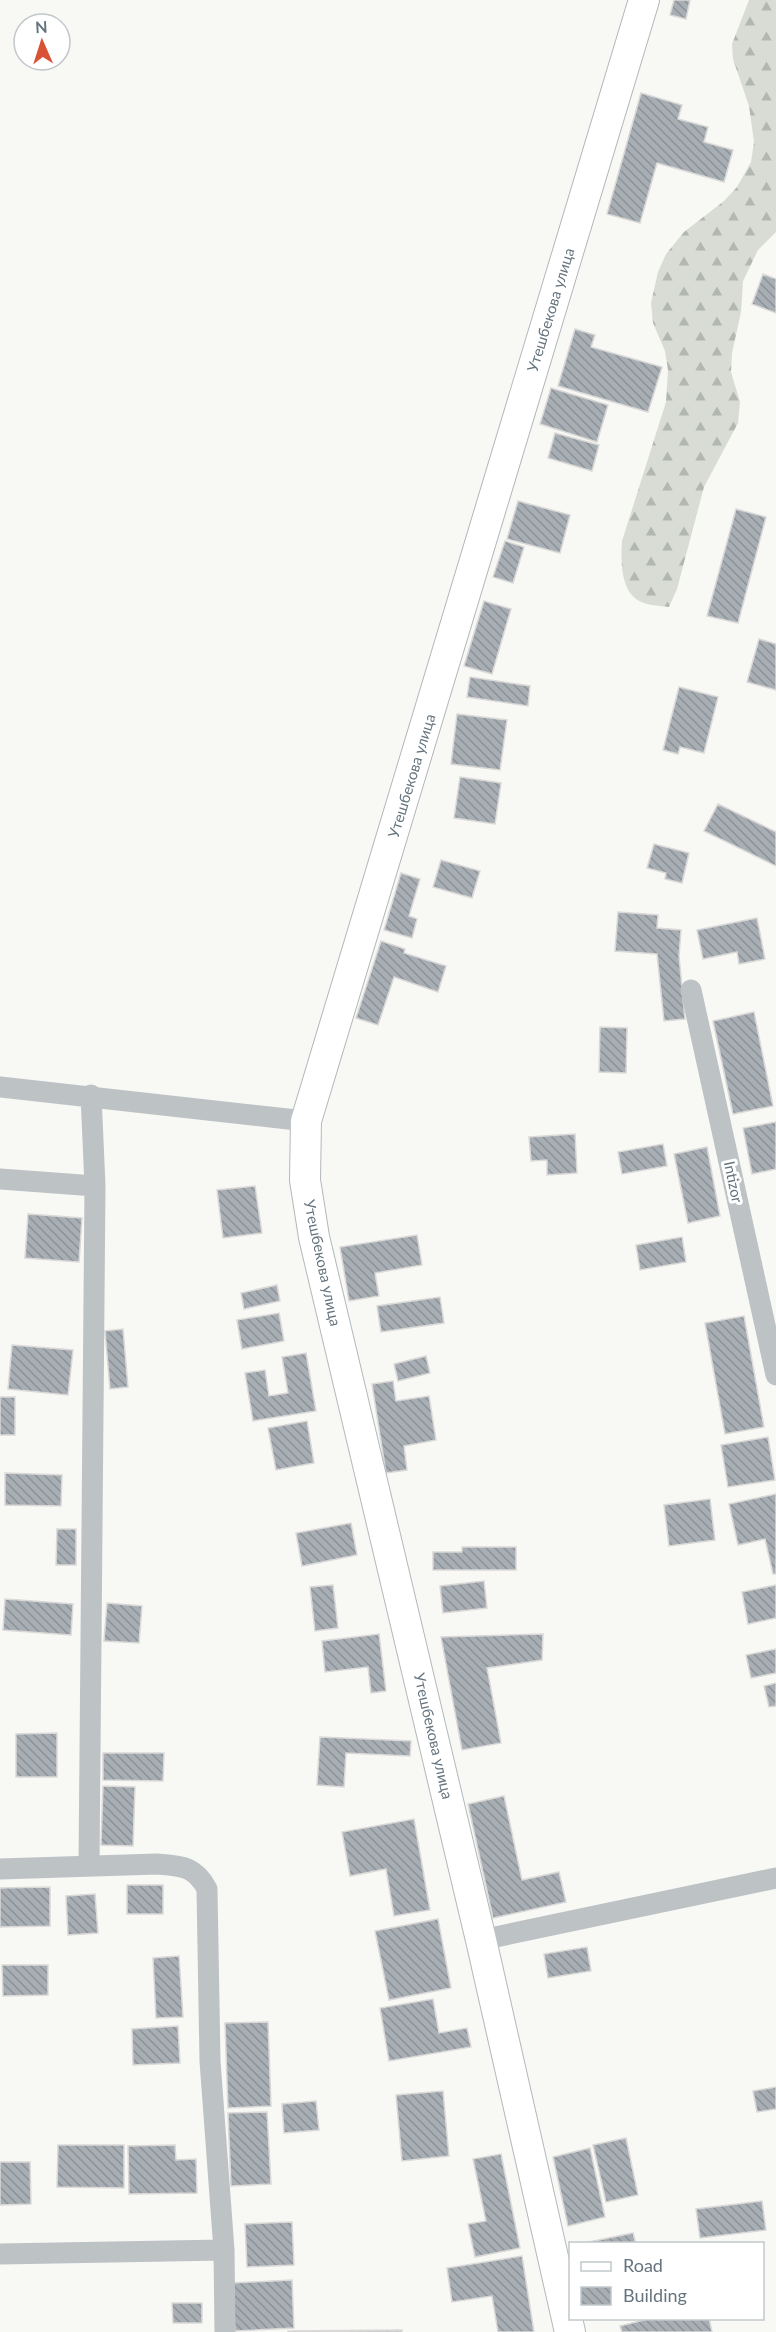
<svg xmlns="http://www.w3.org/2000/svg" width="776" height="2332" font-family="Lato,sans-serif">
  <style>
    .forest { fill: url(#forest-firs) }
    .building { fill: url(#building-back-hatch); stroke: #dad9d8; stroke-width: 1.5 }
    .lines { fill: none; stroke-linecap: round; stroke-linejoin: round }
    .secondary-casing { stroke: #b2b8bc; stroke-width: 32 }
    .street { stroke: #bdc2c5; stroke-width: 21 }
    .secondary { stroke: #fff; stroke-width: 30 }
    .labels { text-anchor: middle; stroke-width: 6; stroke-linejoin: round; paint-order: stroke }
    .street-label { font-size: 15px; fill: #65747e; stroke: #fff }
  </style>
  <defs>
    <pattern id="forest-firs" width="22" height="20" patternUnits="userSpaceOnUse" patternTransform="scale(1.5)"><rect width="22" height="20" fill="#d8dcd5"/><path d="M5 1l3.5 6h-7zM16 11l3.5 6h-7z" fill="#b3b7b2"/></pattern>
    <pattern id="building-back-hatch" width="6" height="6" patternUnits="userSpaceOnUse" patternTransform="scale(1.5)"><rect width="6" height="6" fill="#a7aeb4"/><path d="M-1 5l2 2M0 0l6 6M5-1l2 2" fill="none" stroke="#8c9298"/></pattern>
  </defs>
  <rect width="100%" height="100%" fill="#f8f8f5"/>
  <!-- forest -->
  <path class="forest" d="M749 0H776V232L758 250 743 281 741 312 732 353 731 372 740 402 738 423 704 487 677 589 669 607C659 606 644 605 636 599 620 587 621 558 622 541L666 402 668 370 665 351 653 323 651 303 658 272 666 254 684 232 724 201 737 187 751 162 754 142 749 106 733 59 732 44Z"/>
  <!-- building -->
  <path class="building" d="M674 0H690L686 19 670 15Z
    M641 93 682 105 678 119 708 127 704 142 733 150 724 182 657 163 640 223 607 214Z
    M763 274 776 279V313L752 304Z
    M575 329 595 335 591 347 662 367 648 412 558 386Z
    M551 388 608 405 597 442 540 424Z
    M555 433 599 445 592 471 548 458Z
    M518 501 570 515 560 553 507 539Z
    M736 509 766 517 738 623 707 616Z
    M505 541 524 547 513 583 493 577Z
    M484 601 511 609 492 674 464 666Z
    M759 639 776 644V690L747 682Z
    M470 677 530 686 528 706 467 697Z
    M679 687 718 697 704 753 680 747 678 754 663 750Z
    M457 714 507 720 500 770 451 764Z
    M460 777 501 783 495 824 454 818Z
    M718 804 776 832V866L704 831Z
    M654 844 689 853 682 883 665 879 666 873 647 868Z
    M441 860 480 871 472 898 433 887Z
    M401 873 420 879 409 916 417 919 412 938 384 930Z
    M618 912 658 915 657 928 681 930 679 956 685 1019 664 1021 657 954 615 951Z
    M757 918 765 959 739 964 737 952 703 959 697 930Z
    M381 941 405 949 404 953 446 966 438 992 394 977 378 1025 356 1018Z
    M754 1012 773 1106 733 1114 713 1021Z
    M600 1027 627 1028 626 1073 599 1072Z
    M776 1122V1169L752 1174 743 1128Z
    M575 1134 577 1173 547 1175V1160L531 1161 529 1137Z
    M663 1144 667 1166 622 1174 618 1152Z
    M707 1147 720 1216 688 1223 674 1154Z
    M255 1186 262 1233 223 1238 217 1190Z
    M28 1214 82 1218 79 1262 25 1258Z
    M417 1235 422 1265 375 1273 379 1296 349 1301 340 1247Z
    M682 1237 686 1262 640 1270 636 1245Z
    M277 1285 280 1301 244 1309 241 1293Z
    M440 1297 444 1323 381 1332 377 1306Z
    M279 1313 284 1341 242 1349 237 1320Z
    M744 1316 764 1427 725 1434 705 1323Z
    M123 1329 128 1387 110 1389 105 1331Z
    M12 1345 73 1350 68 1395 8 1389Z
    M306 1353 316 1411 253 1421 245 1373 265 1370 269 1396 288 1393 282 1357Z
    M426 1356 430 1373 398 1381 394 1364Z
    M393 1381 396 1401 429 1396 436 1440 404 1446 407 1470 386 1473 372 1384Z
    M0 1397H15V1435H0Z
    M307 1421 314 1463 276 1470 268 1428Z
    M768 1437 775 1480 728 1487 721 1445Z
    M5 1473 62 1475 61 1506 5 1505Z
    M776 1494V1574H773L765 1539 738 1545 729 1504Z
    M710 1499 715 1540 669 1546 664 1505Z
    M351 1523 357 1555 302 1566 296 1533Z
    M57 1529H76V1565H56Z
    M462 1547H516V1570H433V1552H462Z
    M484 1581 487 1608 443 1613 440 1586Z
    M333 1585 338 1628 315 1631 310 1587Z
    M776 1585V1618L748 1624 742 1592Z
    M5 1599 73 1604 71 1635 3 1630Z
    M107 1603 142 1606 139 1643 104 1641Z
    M379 1634 386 1691 371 1693 368 1667 325 1672 322 1641Z
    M543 1634 542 1660 487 1668 501 1743 462 1750 441 1637Z
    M776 1649V1673L751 1678 746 1655Z
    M776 1683V1706L769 1707 764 1686Z
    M57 1733V1777H16V1734Z
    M320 1737 411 1741 410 1756 346 1753 344 1787 317 1785Z
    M103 1753H164L163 1781 103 1780Z
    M103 1786 135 1787 133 1846 101 1845Z
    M504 1796 522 1880 559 1872 566 1902 493 1918 468 1804Z
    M414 1819 430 1910 394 1916 386 1869 350 1876 342 1832Z
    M127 1885H163V1914H127Z
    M50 1887V1926L0 1927V1888Z
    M95 1894 98 1933 68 1935 66 1896Z
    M438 1919 451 1988 389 2000 375 1931Z
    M587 1947 591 1971 548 1978 544 1954Z
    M179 1956 183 2017 156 2018 153 1958Z
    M2 1965H48V1995L3 1996Z
    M433 1999 439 2033 467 2028 471 2047 389 2061 380 2008Z
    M268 2022 271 2106 228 2108 225 2023Z
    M178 2026 180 2063 133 2065 132 2029Z
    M776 2087V2109L757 2112 753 2091Z
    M443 2091 449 2156 402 2161 396 2095Z
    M316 2101 319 2130 284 2133 282 2104Z
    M267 2112 271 2184 231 2186 228 2113Z
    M626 2138 638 2195 606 2202 593 2145Z
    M58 2145H124V2188L57 2187Z
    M175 2145 176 2160 196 2159 197 2193 129 2194 128 2146Z
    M590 2148 605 2217 568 2226 553 2157Z
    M501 2154 520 2248 475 2257 468 2224 486 2221 473 2159Z
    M0 2162H30L31 2204 0 2205Z
    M762 2201 766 2230 700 2238 696 2209Z
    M292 2222 294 2265 247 2267 245 2224Z
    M633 2233 636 2244H579Z
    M522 2256 534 2332H498L492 2296 452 2302 447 2268Z
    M292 2280 294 2328 235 2331 232 2283Z
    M172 2303H202V2323H173Z
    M652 2318H709L712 2332H622L620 2326Z
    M402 2330V2332H288V2331Z"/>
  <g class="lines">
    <!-- secondary casing -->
    <g class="secondary-casing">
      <path id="secondary" d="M570 2332 481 1940 314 1237 305 1180 306 1121 644 0"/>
    </g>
    <!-- street -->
    <path class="street" d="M691 990 776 1375
      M0 1087 306 1121
      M0 1179 95 1186
      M89 1866 95 1186 91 1095
      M0 1869 157 1864C182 1866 195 1866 207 1889L210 2061 224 2250 225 2332
      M481 1940 776 1878
      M0 2254 224 2250"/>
    <!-- secondary -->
    <use href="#secondary" class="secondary"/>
  </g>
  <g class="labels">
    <!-- street labels -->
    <g class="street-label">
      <text transform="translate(551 310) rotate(-73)" y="5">Утешбекова улица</text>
      <text transform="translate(412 776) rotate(-73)" y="5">Утешбекова улица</text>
      <text transform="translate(733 1182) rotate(78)" y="5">Intizor</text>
      <text transform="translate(322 1263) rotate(78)" y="5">Утешбекова улица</text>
      <text transform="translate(433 1736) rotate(77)" y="5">Утешбекова улица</text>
    </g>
  </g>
  <!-- legend -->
  <rect x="569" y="2242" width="195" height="78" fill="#ffffff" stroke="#c1c7cb" stroke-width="1.5"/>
  <rect x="581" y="2262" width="30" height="9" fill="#ffffff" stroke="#c1c7cb" stroke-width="1.5"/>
  <text x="623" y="2272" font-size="18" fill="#65747e">Road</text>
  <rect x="581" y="2287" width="30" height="18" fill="url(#building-back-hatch)" stroke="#c1c7cb" stroke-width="1.5"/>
  <text x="623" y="2302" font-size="18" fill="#65747e">Building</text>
  <!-- north arrow -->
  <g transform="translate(42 42) rotate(357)"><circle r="28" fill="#ffffff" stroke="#c1c7cb" stroke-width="1.5"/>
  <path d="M0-4.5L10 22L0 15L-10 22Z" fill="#d85335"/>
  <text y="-9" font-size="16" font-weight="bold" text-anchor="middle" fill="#65747e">N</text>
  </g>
</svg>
